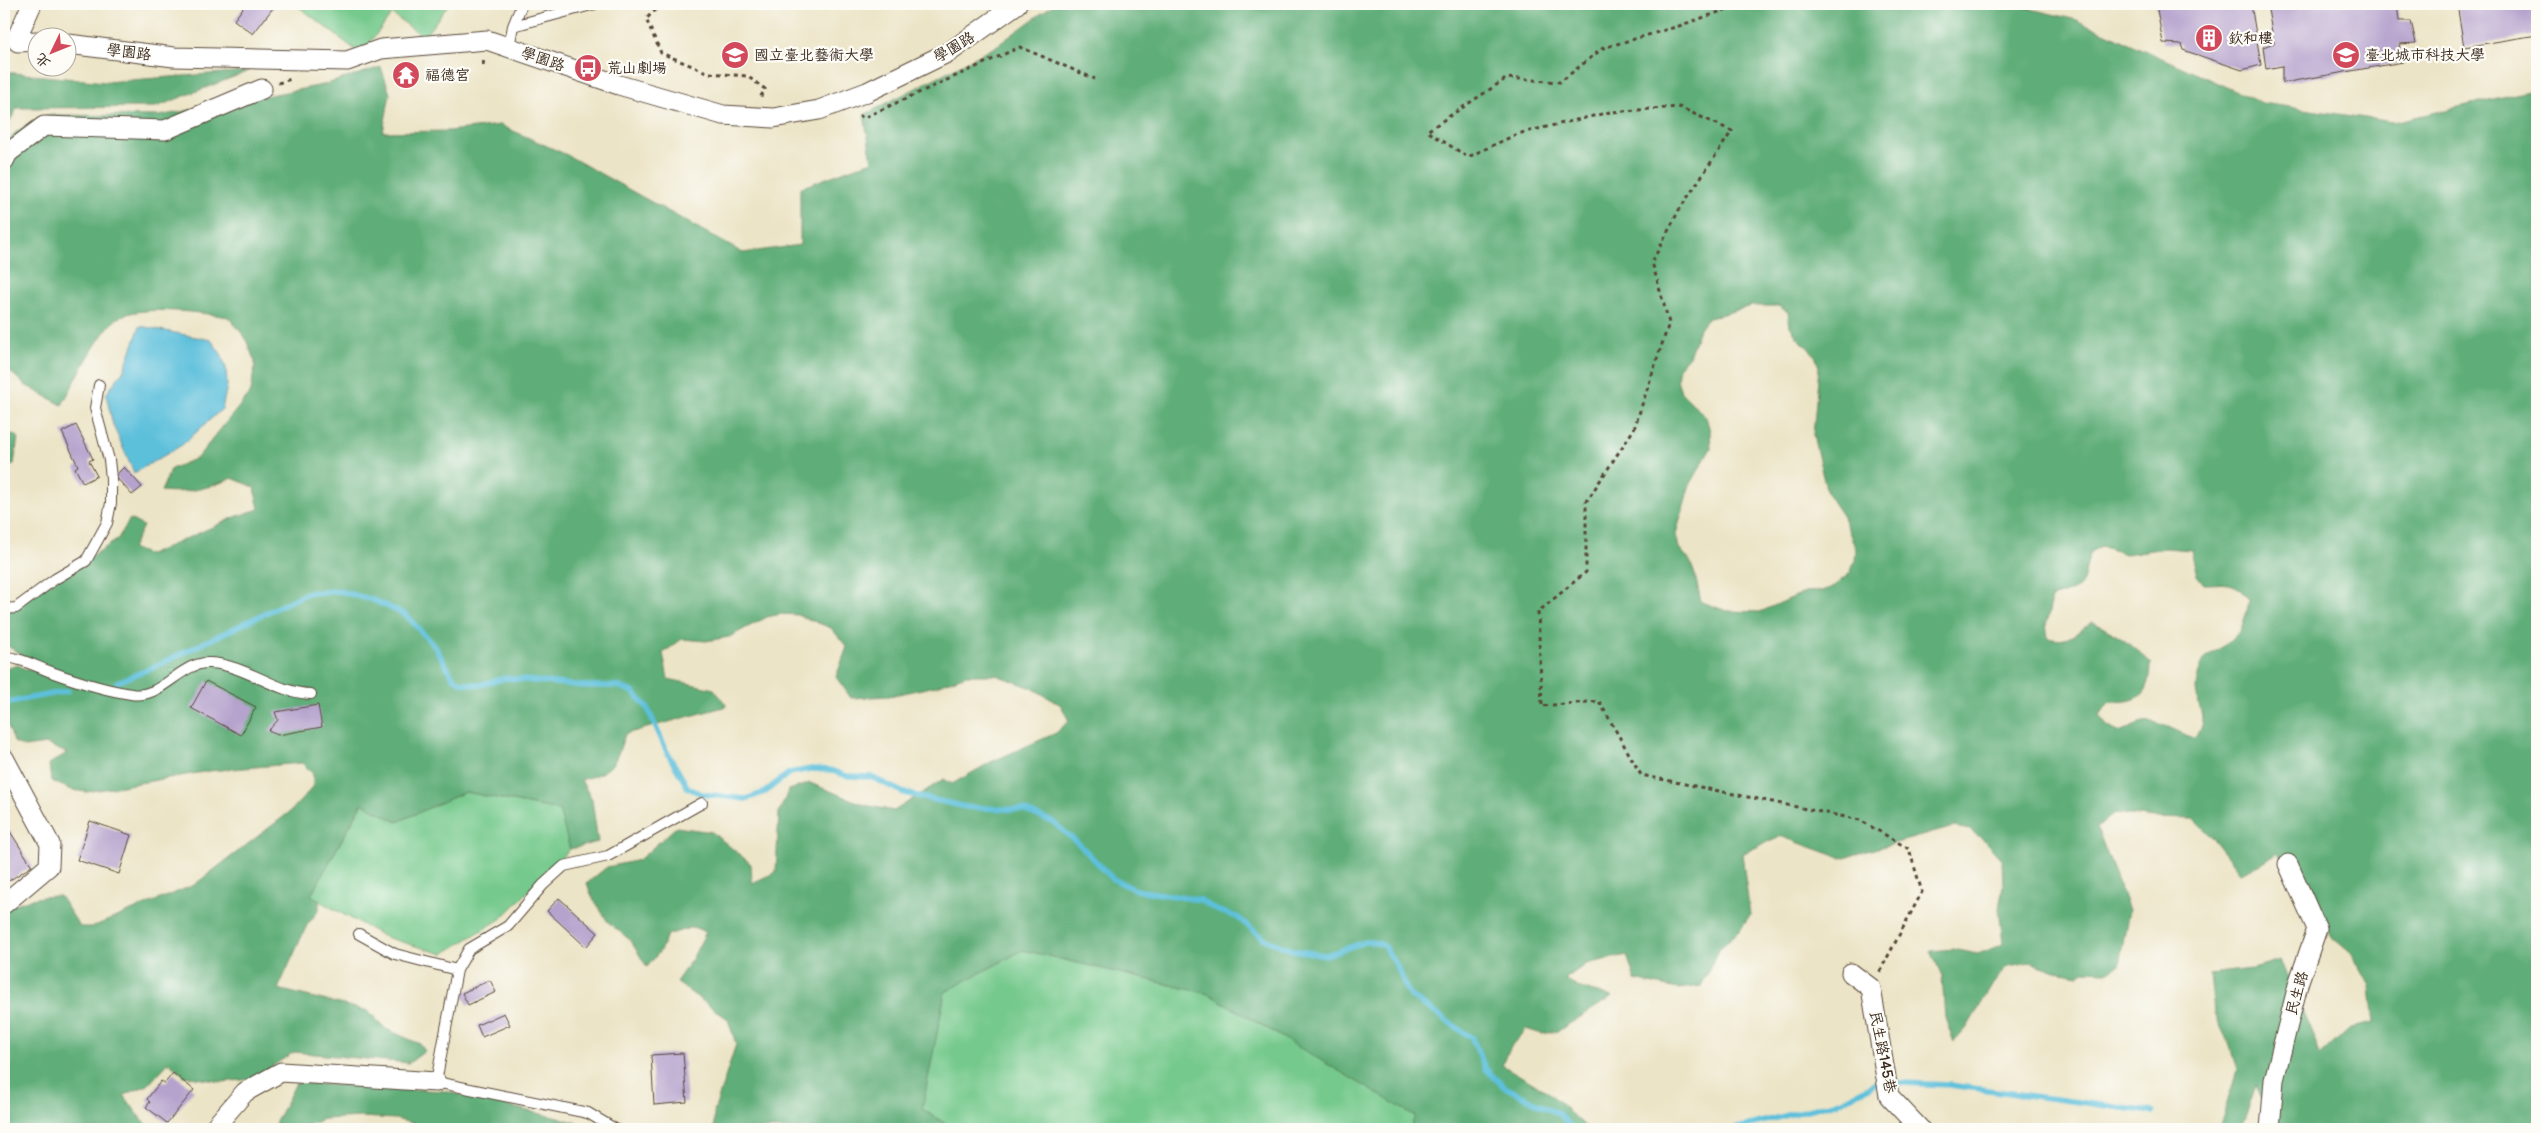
<svg xmlns="http://www.w3.org/2000/svg" width="2541" height="1133" font-family="'Balsamiq Sans','LXGW WenKai TC',sans-serif">
  <style>
    .green { fill: #74c98c; stroke: #587a55 }
    .forest { fill: #5fad78; stroke: #4d6c4b; fill-rule: evenodd }
    .water { fill: #5dc0db; stroke: #4c757c }
    .lines { fill: none; stroke-linecap: round; stroke-linejoin: round }
    .stream { stroke: #5dc0db; stroke-width: 5.5 }
    .building { fill: #b6a3cd }
    .lane-casing { stroke: #564637; stroke-width: 12 }
    .street-casing { stroke: #564637; stroke-width: 21 }
    .path { stroke: #564637; stroke-width: 3; stroke-dasharray: 4 4; stroke-linecap: butt }
    .lane { stroke: #fff; stroke-width: 10 }
    .street { stroke: #fff; stroke-width: 19 }
    .labels { text-anchor: middle; stroke-width: 4.5; stroke-linejoin: round; paint-order: stroke }
    .poi-label { font-size: 15px; fill: #3b2a1e; stroke: #fdfcf7; text-anchor: start }
    .street-label { font-size: 15px; fill: #3b2a1e; stroke: #fdfcf7 }
  </style>
  <rect width="100%" height="100%" fill="#fdfcf7"/>
  <filter id="ink" filterUnits="userSpaceOnUse"><feTurbulence type="fractalNoise" baseFrequency=".02" numOctaves="2"/><feDisplacementMap in="SourceGraphic" scale="10" xChannelSelector="R" yChannelSelector="G"/><feConvolveMatrix kernelMatrix="1 2 1 2 8 2 1 2 1" color-interpolation-filters="sRGB"/></filter>
  <filter id="wash" filterUnits="userSpaceOnUse"><feTurbulence type="fractalNoise" baseFrequency=".0096" numOctaves="4" result="noise"/><feDisplacementMap in="SourceGraphic" scale="20" xChannelSelector="R" yChannelSelector="G"/><feGaussianBlur stdDeviation="1.12" result="paint"/><feColorMatrix in="noise" values="0 0 0 0 0 0 0 0 0 0 0 0 0 0 0 0 0 1.4 0 .05"/><feComposite in="paint" operator="in"/></filter>
  <g filter="url(#wash)">
    <rect width="100%" height="100%" fill="#ece4c6"/>
    <!-- green -->
    <path class="green" d="M295 4H449L424 37 392 14 361 54Z
      M465 792 559 810 570 849 502 918 443 954 385 937 310 896 363 803 397 822Z
      M1023 950 1209 994 1416 1116 1410 1129H954L922 1109 945 992Z"/>
    <!-- forest -->
    <path class="forest" d="M1054 4H2010L2077 20 2262 103 2393 122 2537 89V1129H2275L2256 1085 2241 1129H2219L2237 1071 2230 1046 2214 1013 2210 974 2250 969 2280 960 2321 1055 2350 1028 2374 1023 2370 986 2353 955 2333 938 2278 853 2263 863 2240 873 2215 841 2193 819 2154 818 2115 813 2097 828 2129 910 2119 964 2107 972 2084 971 2079 975 2056 971 2030 962 2008 966 1993 984 1966 1029 1954 1042 1945 1018 1942 976 1931 951 1953 949 1978 954 2003 944 1999 908 2003 885 2002 860 1983 839 1970 830 1954 827 1841 858 1780 836 1742 854 1750 915 1739 931 1720 948 1701 986 1678 989 1635 980 1627 955 1586 964 1565 979 1577 987 1612 997 1558 1031 1542 1034 1526 1029 1512 1045 1502 1065 1548 1092 1586 1127 1597 1129H1410L1415 1116 1209 994 1023 950 945 992 922 1109 954 1129H714V1112L736 1044 728 1019 676 982 692 959 706 932 693 927 667 935 660 951 647 967 630 940 608 922 592 897 587 883 607 867 639 860 676 827 712 832 751 864 752 883 776 872 779 812 789 790 810 783 865 805 894 811 944 779 952 784 991 762 1056 733 1069 721 1061 705 1032 688 996 675H966L936 686 889 696 851 698 836 677 847 647 831 628 798 615 781 614 767 617 729 637 706 641 682 639 663 653 668 679 714 689 727 706 625 734C614 766 614 770 581 780L592 800 598 842 570 849 559 810 465 792 397 822 362 803 311 895 319 900V910L307 925 278 989 368 1011 386 1029 420 1044 425 1051 409 1063 294 1052 252 1079 222 1082 184 1076 169 1062 148 1085 124 1095 141 1119 152 1129H4V909C23 900 38 896 60 896L80 927H92L194 885 291 811 313 787V774L302 763 209 771 87 792 72 790 51 781 49 764 67 753 46 744 24 747 14 742 4 716 5 669 18 665 27 670 43 667 4 644V613L117 540 130 519 143 526 132 548 149 555 235 517 259 509 254 487 232 478C210 488 186 494 161 491L171 469 197 458 251 392 255 362 245 337 228 317C204 313 138 304 118 318 99 331 74 384 62 405L25 385 4 366V150L15 133 29 123 47 115 159 116 323 85 381 67 390 94 383 132 449 131 500 125 567 155 743 253 800 245V188L872 161 864 115 995 47ZM1751 306H1778L1788 312 1790 326 1797 337 1815 355 1819 367 1813 435 1827 493 1843 517 1856 549 1855 561 1850 573 1833 587 1821 591 1805 592 1760 612 1727 611 1701 602 1695 575 1690 561 1679 548 1676 534 1689 487 1711 448 1710 431 1706 417 1681 392 1677 379 1679 367 1689 356 1699 329 1709 318ZM2101 546 2125 554 2165 548 2191 550 2197 575 2204 584C2227 584 2234 579 2249 600 2243 641 2230 639 2202 661 2200 670 2196 680 2196 689 2198 711 2209 716 2195 738 2179 734 2159 719 2144 722 2135 723 2127 730 2118 732L2107 726 2100 715 2109 702C2141 702 2150 696 2151 663 2135 646 2114 633 2093 622 2074 632 2071 644 2048 638L2046 625 2052 598C2090 585 2080 588 2090 552Z
      M249 71 156 107 17 108 4 131V72L105 82Z
      M4 430 18 437 14 464 4 470Z
      M296 1083 444 1091 575 1122 586 1129H439L395 1119 361 1117 323 1119 300 1129H275L276 1122Z"/>
    <!-- water -->
    <path class="water" d="M140 326 211 340 221 354 226 368 227 386 222 409 182 445 134 473 113 425 106 394 124 370Z"/>
    <g class="lines">
      <!-- stream -->
      <path class="stream" d="M117 682 152 668 307 593 339 591 373 600 406 615 435 647 453 677 462 683 480 685 505 678 583 686H617L633 692 647 707 667 752 688 788 702 794 746 799 765 792 789 773 811 769 830 770 847 776 871 777 904 793 966 807 1023 810 1053 822 1079 844 1113 879 1136 890 1200 900 1216 910 1237 917 1266 940 1292 950 1326 955 1368 941 1383 945 1396 964 1409 995 1472 1038 1485 1068 1503 1086 1560 1115 1573 1129
        M4 703 68 691
        M1734 1129 1842 1101 1878 1082 1950 1085 2153 1112"/>
    </g>
    <g id="blocks">
      <!-- building -->
      <path class="building" d="M246 4H276L253 34 234 20Z
        M2156 4H2251L2261 65 2242 70 2183 50 2181 44 2163 43Z
        M2267 4H2397L2399 21H2411L2416 43 2399 44 2403 62 2282 83V66L2266 69 2263 47 2274 43Z
        M2457 4H2537V35L2464 47Z
        M413 70 414 80 400 81 399 71Z
        M76 425 93 459 89 461 97 476 83 483 75 468 78 466 62 432Z
        M124 467 142 487 132 495 115 476Z
        M206 681 256 707 241 735 191 708Z
        M318 705 322 727 278 735 268 731 278 720 275 712Z
        M90 821 131 835 119 874 77 860Z
        M4 822 32 866 7 882 4 877Z
        M559 898 598 933 586 947 547 911Z
        M490 980 496 992 468 1005 462 993Z
        M504 1013 510 1025 482 1037 477 1025Z
        M683 1053 687 1102 654 1105 651 1055Z
        M173 1073 194 1090 167 1123 146 1107 150 1102 147 1099 161 1081 165 1083Z
        M226 1120 237 1129H217Z"/>
    </g>
  </g>
  <g filter="url(#ink)">
    <use href="#blocks" fill-opacity="0" stroke="#564637" stroke-width="1"/>
    <g class="lines">
      <!-- lane casing -->
      <g class="lane-casing">
        <path id="lane" d="M513 26 595 4
          M509 47 513 26 522 4
          M4 609 16 608 55 579 86 561 107 523 111 503V478L109 460 95 408 99 385
          M4 657C20 657 39 668 54 673 79 682 105 690 131 694 162 700 180 661 210 663 246 665 276 693 311 694
          M359 934 395 954 457 970
          M615 1129 588 1113 436 1082 457 970 469 949 508 926 543 885 564 866 608 856 702 803"/>
      </g>
      <!-- street casing -->
      <g class="street-casing">
        <path id="street" d="M32 4 18 35V42L38 41
          M68 44 174 57 347 61 381 49 487 40 619 85 723 115 773 118 819 110 867 92 951 51 1017 4
          M4 161 8 153 44 126 165 130 262 89
          M4 758 50 844 49 866 4 904
          M1851 973 1871 988 1889 1096 1920 1129
          M213 1129 245 1092 281 1072 436 1082
          M2270 1129 2274 1080 2299 981 2317 929 2288 864"/>
      </g>
      <!-- path -->
      <path class="path" d="M662 4 646 19 661 53 709 73 747 76 765 89 760 98
        M1742 4 1679 26 1603 48 1560 82 1507 78 1427 131 1468 157 1517 134 1610 112 1679 107 1732 131 1679 210 1652 262 1669 323 1634 429 1586 502V572L1538 612 1542 706 1599 701 1641 775 1860 820 1909 849 1922 892 1879 973
        M483 65 484 58
        M278 83 291 79
        M859 115 863 118 1020 47 1095 79"/>
      <!-- lane -->
      <use href="#lane" class="lane"/>
      <!-- street -->
      <use href="#street" class="street"/>
    </g>
  </g>
  <!-- icons -->
  <defs>
    <g id="building-disc" transform="scale(1.4375)"><circle r="9.5" fill="#d1495b" stroke="#fdfcf7"/><path d="M-4-6H4V6H1V3H-1V6H-4ZM-2.5-4.3h1.7v1.8h-1.7ZM.8-4.3h1.7v1.8H.8ZM-2.5-1h1.7V.8h-1.7ZM.8-1h1.7V.8H.8Z" fill="#fff"/></g>
    <g id="university-disc" transform="scale(1.4375)"><circle r="9.5" fill="#d1495b" stroke="#fdfcf7"/><path d="M0-5L7-2L0 1L-7-2ZM-4 1L0 2.5L4 1V4Q0 6-4 4Z" fill="#fff"/></g>
    <g id="bus-disc" transform="scale(1.4375)"><circle r="9.5" fill="#d1495b" stroke="#fdfcf7"/><path d="M-5-6H5V4H4V6H2V4H-2V6H-4V4H-5ZM-3.5-4V0h7V-4ZM-3.5 1.2v1.5H-2V1.2ZM2 1.2v1.5H3.5V1.2Z" fill="#fff"/></g>
    <g id="temple-disc" transform="scale(1.4375)"><circle r="9.5" fill="#d1495b" stroke="#fdfcf7"/><path d="M0-6L5-2H3V0L6.5 2.5H4V6H1.5V3h-3V6H-4V2.5H-6.5L-3 0V-2H-5Z" fill="#fff"/></g>
  </defs>
  <g fill-rule="evenodd">
    <use href="#building-disc" x="2209" y="38"/>
    <use href="#university-disc" x="735" y="55"/>
    <use href="#university-disc" x="2346" y="55"/>
    <use href="#bus-disc" x="588" y="68"/>
    <use href="#temple-disc" x="406" y="75"/>
  </g>
  <g class="labels">
    <!-- poi labels -->
    <g class="poi-label">
      <text x="2228" y="43">欽和樓</text>
      <text x="754" y="60">國立臺北藝術大學</text>
      <text x="2365" y="60">臺北城市科技大學</text>
      <text x="607" y="73">荒山劇場</text>
      <text x="425" y="80">福德宮</text>
    </g>
    <!-- street labels -->
    <g class="street-label">
      <text transform="translate(954 47) rotate(-31)" y="5">學園路</text>
      <text transform="translate(129 52) rotate(7)" y="5">學園路</text>
      <text transform="translate(543 59) rotate(19)" y="5">學園路</text>
      <text transform="translate(2297 993) rotate(-74)" y="5">民生路</text>
      <text transform="translate(1883 1052) rotate(79)" y="5">民生路145巷</text>
    </g>
  </g>
  <!-- margin -->
  <rect width="2541" height="1133" fill="none" stroke="#fdfcf7" stroke-width="20"/>
  <!-- north arrow -->
  <g transform="translate(52 52) rotate(227)"><circle r="24" fill="#fdfcf7" stroke="#afa8a0"/>
  <path d="M0-4L9 19L0 12L-9 19Z" fill="#d1495b"/>
  <text y="-8" font-size="14" font-weight="bold" text-anchor="middle" fill="#3b2a1e">北</text>
  </g>
</svg>
